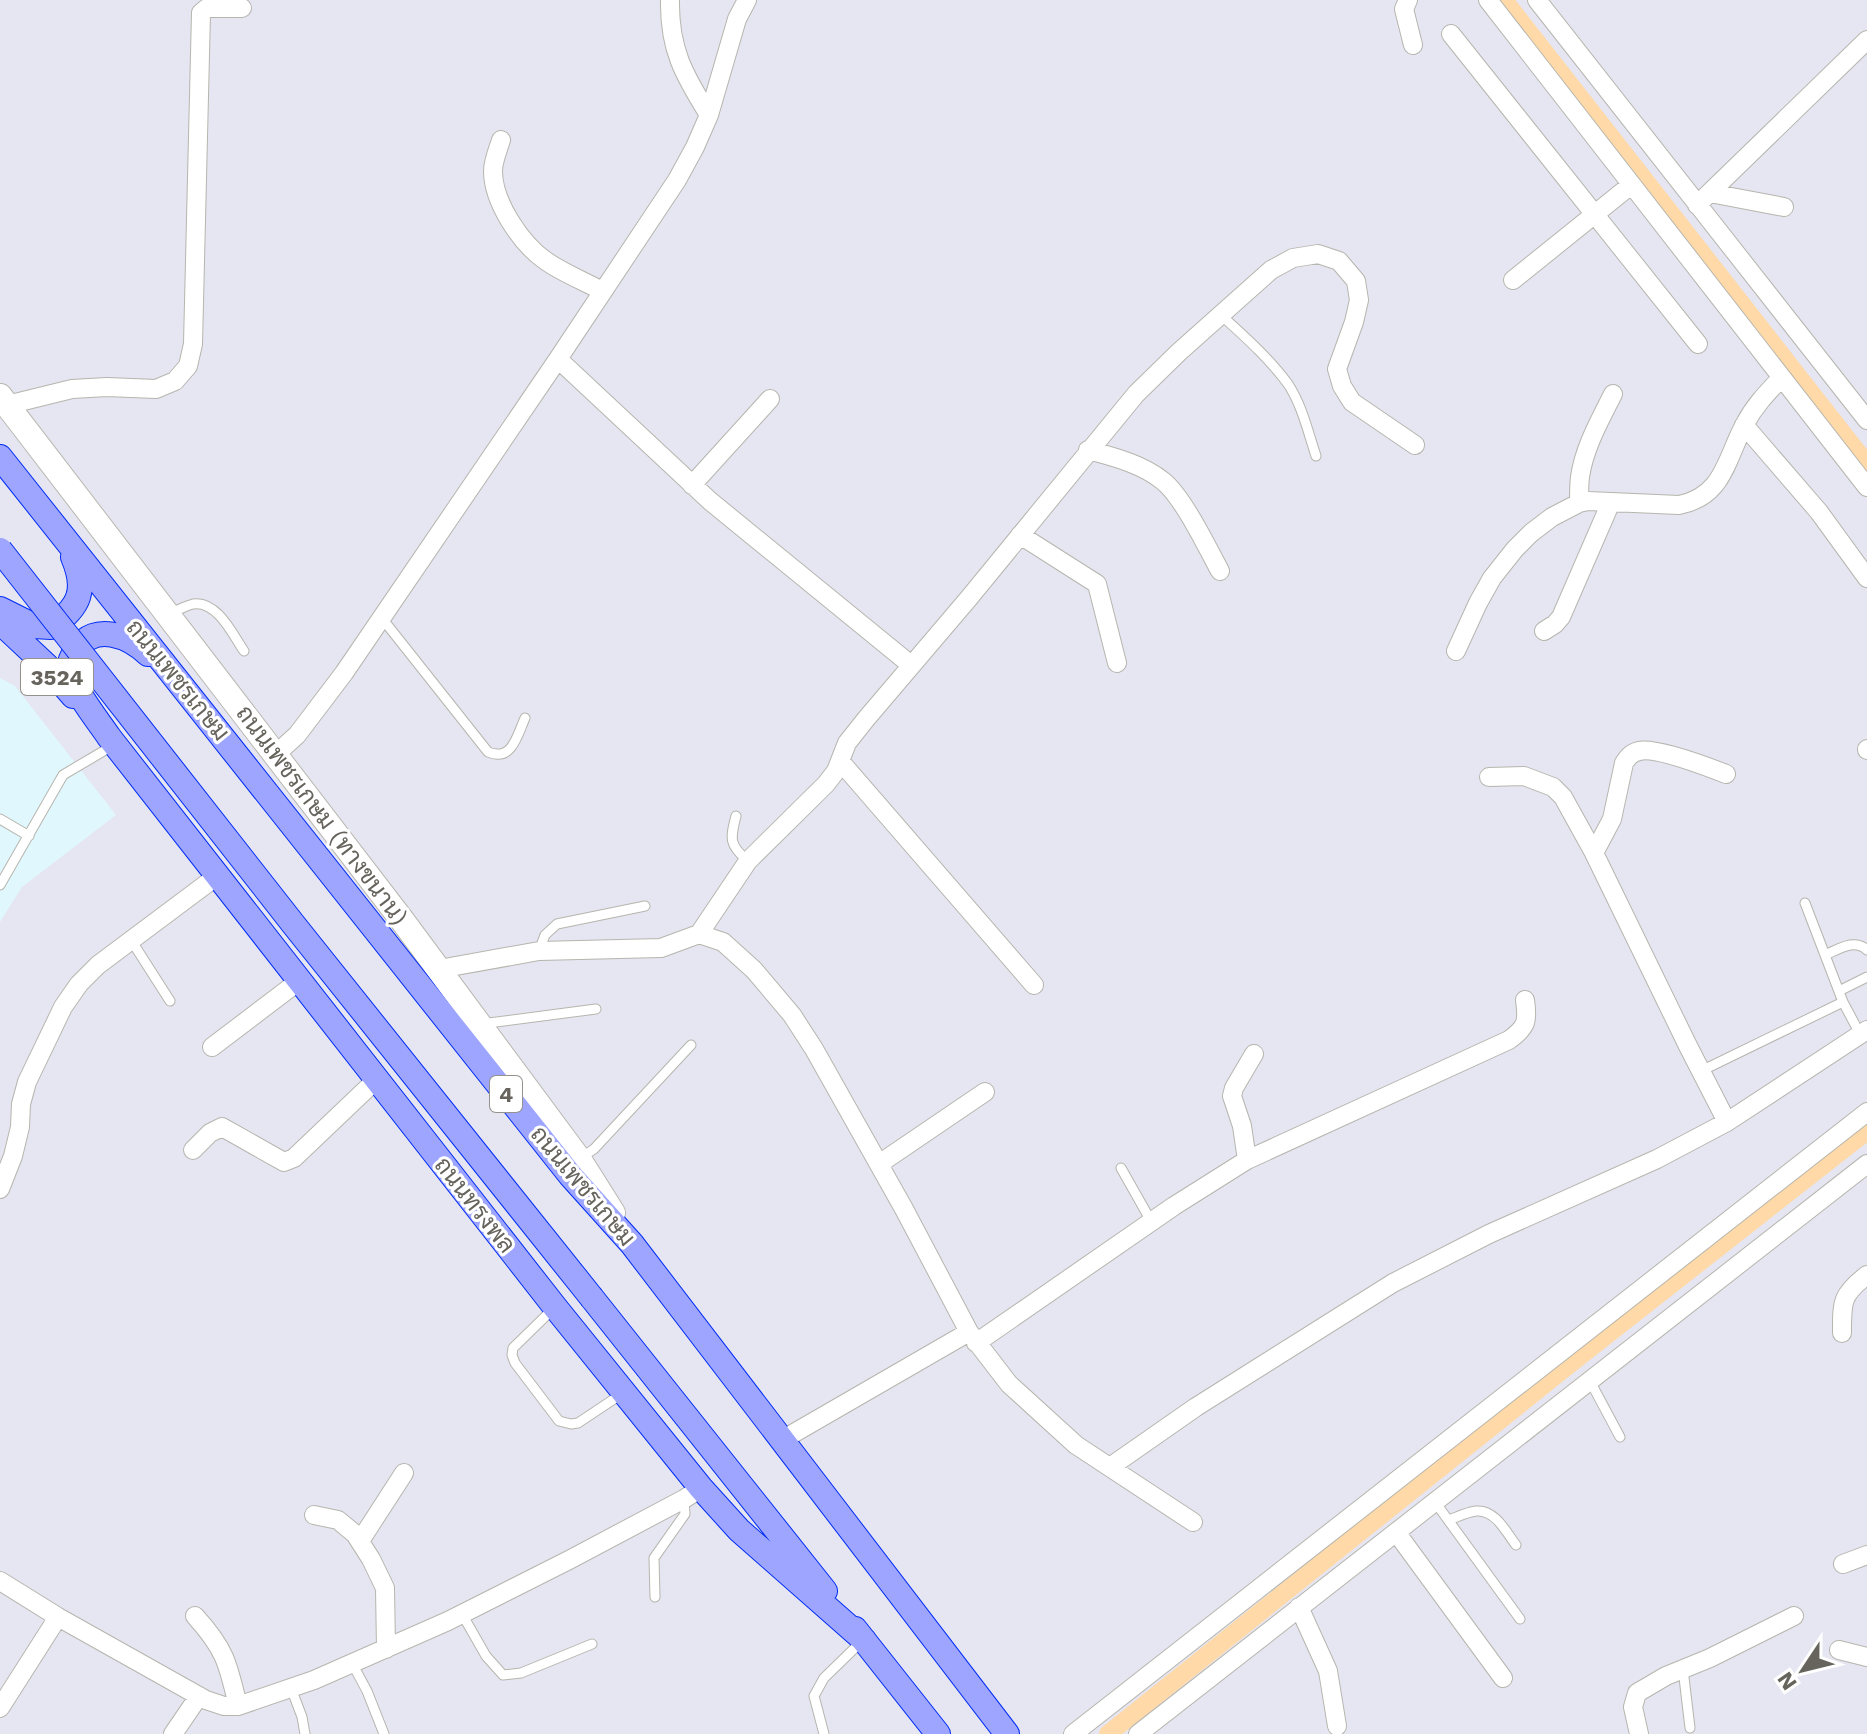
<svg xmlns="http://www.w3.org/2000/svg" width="1867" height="1734" font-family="'Work Sans',Sarabun,sans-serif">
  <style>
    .medical { fill: #e1f7fe }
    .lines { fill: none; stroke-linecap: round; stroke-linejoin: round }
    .canal { stroke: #ffd9a7; stroke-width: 18 }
    .service-casing { stroke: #b6b5ae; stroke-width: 11 }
    .minor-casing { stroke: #b6b5ae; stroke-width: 20 }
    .secondary-casing { stroke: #b9b7b0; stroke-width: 26 }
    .trunk-casing { stroke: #002cf6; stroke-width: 26 }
    .service { stroke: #fff; stroke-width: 9 }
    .minor { stroke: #fff; stroke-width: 18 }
    .secondary { stroke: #fff; stroke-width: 24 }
    .trunk { stroke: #9da5ff; stroke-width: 24 }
    .trunk-bridge-casing { stroke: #002cf6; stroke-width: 26; stroke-linecap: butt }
    .trunk-bridge { stroke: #9da5ff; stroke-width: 24 }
    .labels { text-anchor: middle; stroke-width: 6; stroke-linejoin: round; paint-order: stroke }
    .shield { fill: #fff; stroke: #95928e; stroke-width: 2 }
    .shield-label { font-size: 22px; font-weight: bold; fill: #67645d }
    .street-label { font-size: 24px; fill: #67645d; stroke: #fff }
  </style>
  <rect width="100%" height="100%" fill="#e5e6f1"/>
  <!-- medical -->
  <path class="medical" d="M0 678 15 686 116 815 22 887 0 922Z"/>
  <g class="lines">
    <!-- canal -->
    <path class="canal" d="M1504 0 1867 464
      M1108 1734 1574 1361 1867 1131"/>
    <!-- service casing -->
    <g class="service-casing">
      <path id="service" d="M1221 315C1244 336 1269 358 1288 384 1302 405 1308 432 1316 456
        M168 614C176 611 185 606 193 604 217 600 233 635 244 651
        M381 617 488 752C512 762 517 736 525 718
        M736 816C730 839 729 845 748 861
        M0 819 29 836
        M0 885 63 775 112 746
        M1805 903 1843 1002
        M131 940 170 1001
        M539 951 545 935 557 924 645 906
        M1825 955C1839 949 1855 938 1867 950
        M1839 991 1867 977
        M481 1024 596 1009
        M1701 1071 1843 1002 1860 1034
        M579 1159 594 1149 691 1045
        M1121 1168 1151 1221
        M555 1307 513 1348 512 1355 515 1363 559 1421 571 1424 578 1423 623 1393
        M1590 1381 1620 1437
        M1435 1502 1520 1619
        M1449 1520C1457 1517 1467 1512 1476 1511 1495 1509 1506 1532 1516 1545
        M655 1597 654 1558 685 1514 684 1499
        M462 1614 486 1656 503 1675 521 1673 592 1644
        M352 1663 367 1691 384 1734
        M1683 1669 1690 1728
        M291 1688 302 1717 305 1734
        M824 1734 814 1696 824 1678 861 1642"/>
    </g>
    <!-- minor casing -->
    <g class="minor-casing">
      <path id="minor" d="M670 0C669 49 684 75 709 115
        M1408 0 1404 9 1413 45
        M1488 0 1867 487
        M1537 0 1867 420
        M1451 34 1698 344
        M501 140C498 150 493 161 493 171 493 202 521 244 546 261 563 273 584 281 602 291
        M1710 193 1784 207
        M1697 205 1867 40
        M1513 280 1631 185
        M558 359 710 501 911 665
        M7 405 72 389 107 387 156 389 175 381 188 366 193 344 201 13 207 8H242
        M1744 425 1819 512 1867 578
        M1088 450C1114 457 1142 464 1163 481 1183 497 1207 547 1220 571
        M692 485 770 399
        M1579 503C1579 494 1579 485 1580 477 1584 448 1600 420 1613 394
        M1020 535 1097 584 1117 663
        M1544 631 1555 624 1561 617 1611 502
        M1456 651 1478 603 1492 578 1515 549 1531 533 1552 517 1579 503 1588 501 1679 505C1725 496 1726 457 1746 422 1755 405 1768 392 1781 378
        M1867 749V750
        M276 754 297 735 344 673 558 359 677 180 695 147 709 115 737 19 747 0
        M840 761 1034 985
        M1489 777 1524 776 1553 787 1563 797 1594 853 1688 1046 1727 1122
        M1594 853 1612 819 1624 763C1628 757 1631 753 1639 751 1656 747 1708 767 1726 774
        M699 934 723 942 754 970 792 1015 814 1049 904 1209 969 1332 1009 1384 1076 1445 1193 1522
        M439 969 539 951 661 948 699 934 748 861 826 784 836 771 847 743 866 719 969 598 1136 394 1179 352 1271 270 1293 258 1318 254 1339 261 1356 281 1359 300 1354 322 1337 369 1342 386 1352 402 1415 445
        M212 1047 299 981
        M193 1150 210 1133 222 1127 284 1162 294 1158 377 1079
        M1247 1160 1509 1040C1527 1027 1528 1021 1525 1000
        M879 1164 985 1092
        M0 1189 13 1156 20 1127 21 1104 27 1082 63 1007 79 984 98 965 217 876
        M1842 1333C1842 1302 1841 1295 1867 1275
        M976 1343 1174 1206 1247 1160 1242 1126 1232 1096 1234 1088 1254 1054
        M782 1440 969 1332
        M1110 1467 1196 1407 1393 1283 1489 1234 1657 1159 1727 1122 1867 1030
        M314 1515 338 1520 355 1534 371 1559 385 1588 386 1649
        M1396 1532 1503 1678
        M360 1541 404 1473
        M1843 1564 1867 1555
        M0 1581 58 1617 206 1700 224 1706H238L314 1680 448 1621 569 1560 684 1499 701 1488
        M1299 1607 1328 1671 1337 1726
        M195 1616C225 1649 228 1663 238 1706
        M1839 1650 1867 1657
        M0 1708 58 1617
        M173 1734 199 1696
        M1073 1734 1867 1112
        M1138 1734 1867 1164
        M1639 1734 1633 1707 1637 1693 1666 1676 1710 1658 1794 1616"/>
    </g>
    <!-- secondary casing -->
    <g class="secondary-casing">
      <path id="secondary" d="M0 396 402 920 579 1159 613 1213"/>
    </g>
    <!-- trunk casing -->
    <g class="trunk-casing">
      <path id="trunk" d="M0 457 570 1175 632 1244 1007 1734
        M0 609 34 626 51 627C80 607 87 590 73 557
        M0 622 47 666 73 696
        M148 654C129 636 95 622 77 649 72 655 68 664 70 672 73 690 99 722 109 737L555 1307 701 1488 739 1530 864 1640
        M592 1298 825 1591
        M855 1629 938 1734"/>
    </g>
    <!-- service -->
    <use href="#service" class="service"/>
    <!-- minor -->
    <use href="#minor" class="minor"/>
    <!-- secondary -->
    <use href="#secondary" class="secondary"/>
    <!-- trunk -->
    <use href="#trunk" class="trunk"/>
    <!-- trunk-bridge casing -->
    <g class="trunk-bridge-casing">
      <path id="trunk-bridge" d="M0 550 294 925 592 1298"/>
    </g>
    <!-- trunk-bridge -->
    <use href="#trunk-bridge" class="trunk-bridge"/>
  </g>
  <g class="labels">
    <!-- shield labels -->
    <g class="shield">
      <rect x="21" y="659" width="72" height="36" rx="6"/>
      <rect x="490" y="1076" width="32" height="36" rx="6"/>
    </g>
    <g class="shield-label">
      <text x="57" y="685">3524</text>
      <text x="506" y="1102">4</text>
    </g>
    <!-- street labels -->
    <g class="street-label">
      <text transform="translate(178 680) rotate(51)" y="8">ถนนเพชรเกษม</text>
      <text transform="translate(322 815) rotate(53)" y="8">ถนนเพชรเกษม (ทางขนาน)</text>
      <text transform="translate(583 1186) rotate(50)" y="8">ถนนเพชรเกษม</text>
      <text transform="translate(475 1205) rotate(52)" y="8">ถนนทรงพล</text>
    </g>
  </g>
  <!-- north arrow -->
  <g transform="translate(1803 1670) rotate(235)" stroke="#ffffff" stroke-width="6" paint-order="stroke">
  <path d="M0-6L14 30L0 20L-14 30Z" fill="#67645d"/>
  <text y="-12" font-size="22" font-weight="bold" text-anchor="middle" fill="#67645d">N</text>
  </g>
</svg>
